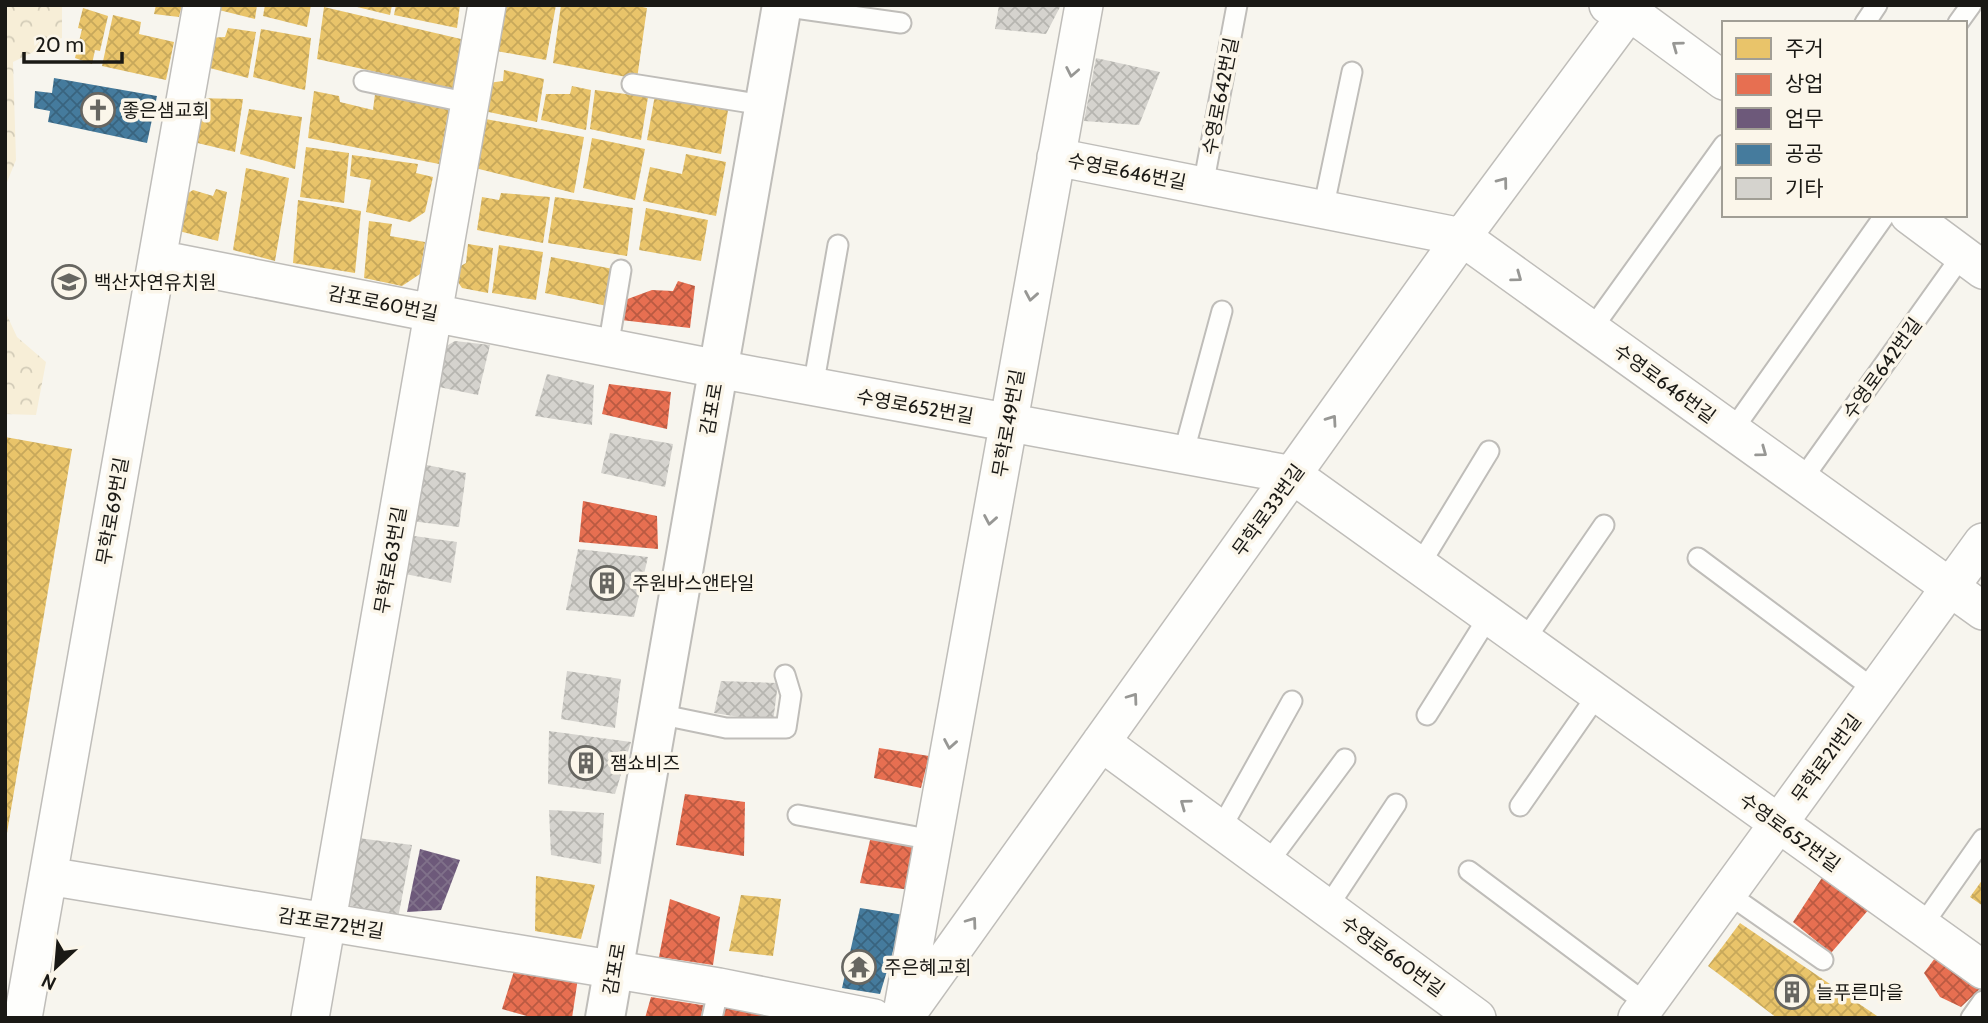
<svg xmlns="http://www.w3.org/2000/svg" width="1988" height="1023" font-family="Cabin,'Noto Sans KR',sans-serif">
  <style>
    .forest { fill: url(#forest-crowns) }
    .homes { fill: url(#homes-cross-hatch) }
    .shops { fill: url(#shops-cross-hatch) }
    .offices { fill: url(#offices-cross-hatch) }
    .public { fill: url(#public-cross-hatch) }
    .building { fill: url(#building-cross-hatch) }
    .lines { fill: none; stroke-linecap: round; stroke-linejoin: round }
    .lane-casing { stroke: #bfbdb9; stroke-width: 23 }
    .street-casing { stroke: #bfbdb9; stroke-width: 40 }
    .secondary-casing { stroke: #bfbdb9; stroke-width: 42 }
    .lane { stroke: #fefefc; stroke-width: 19 }
    .street { stroke: #fefefc; stroke-width: 37 }
    .secondary { stroke: #fefefc; stroke-width: 38 }
    .oneway { stroke: #979794 }
    .labels { text-anchor: middle; stroke-width: 7; stroke-linejoin: round; paint-order: stroke }
    .street-label { font-size: 19px; fill: #1a1915; stroke: #fbf6ea }
    .poi-label { font-size: 19px; fill: #1a1915; stroke: #fbf6ea; text-anchor: start }
  </style>
  <defs>
    <pattern id="forest-crowns" width="20" height="18" patternUnits="userSpaceOnUse" patternTransform="scale(1.75)"><rect width="20" height="18" fill="#f7eed7"/><path d="M2 6a3 3 0 1 1 6 0M12 15a3 3 0 1 1 6 0" fill="none" stroke="#d3ccb8"/></pattern>
    <pattern id="homes-cross-hatch" width="8" height="8" patternUnits="userSpaceOnUse" patternTransform="scale(1.75)"><rect width="8" height="8" fill="#e9c46a"/><path d="M0 0l8 8M0 8l8-8" fill="none" stroke="#c7a85b"/></pattern>
    <pattern id="shops-cross-hatch" width="8" height="8" patternUnits="userSpaceOnUse" patternTransform="scale(1.75)"><rect width="8" height="8" fill="#e76f51"/><path d="M0 0l8 8M0 8l8-8" fill="none" stroke="#ba5a42"/></pattern>
    <pattern id="offices-cross-hatch" width="8" height="8" patternUnits="userSpaceOnUse" patternTransform="scale(1.75)"><rect width="8" height="8" fill="#6d597a"/><path d="M0 0l8 8M0 8l8-8" fill="none" stroke="#80718a"/></pattern>
    <pattern id="public-cross-hatch" width="8" height="8" patternUnits="userSpaceOnUse" patternTransform="scale(1.75)"><rect width="8" height="8" fill="#457b9d"/><path d="M0 0l8 8M0 8l8-8" fill="none" stroke="#39647f"/></pattern>
    <pattern id="building-cross-hatch" width="8" height="8" patternUnits="userSpaceOnUse" patternTransform="scale(1.75)"><rect width="8" height="8" fill="#d5d3ce"/><path d="M0 0l8 8M0 8l8-8" fill="none" stroke="#b6b5b0"/></pattern>
  </defs>
  <rect width="100%" height="100%" fill="#f7f5ee"/>
  <!-- forest -->
  <path class="forest" d="M5 5H62V38L13 62 16 160 5 187Z
    M5 311 17 337 46 362 36 415 5 414Z"/>
  <!-- homes -->
  <path class="homes" d="M156 5H182L179 17 154 14Z
    M199 5H257L255 19Z
    M265 5H311L307 27 263 16Z
    M349 5H392L390 15Z
    M396 5H460L457 28 394 15Z
    M556 5 546 60 491 50 501 6Z
    M561 5H633L647 8 637 79 553 63Z
    M324 7 461 39 454 89 317 59Z
    M83 8 108 16 100 51 95 50 92 64 75 58 82 29 78 28Z
    M113 15 141 22 139 34 174 42 166 80 102 66Z
    M228 28 256 32 248 78 202 66 207 38 225 37Z
    M261 29 311 38 305 90 253 77Z
    M504 70 544 79 537 122 484 111 488 83 503 81Z
    M572 86 591 90 586 130 541 120 546 94H570Z
    M656 89 729 104 721 154 647 140Z
    M595 90 648 97 641 140 590 129Z
    M314 91 339 96 340 102 373 110 375 94 449 108 439 164 308 138Z
    M191 98 243 99 235 152 185 140Z
    M249 109 302 117 295 169 240 154Z
    M480 118 584 137 574 193 471 167Z
    M592 138 645 149 635 200 583 188Z
    M306 147 349 153 344 203 300 197Z
    M686 154 726 162 716 216 643 201 650 167 682 174Z
    M352 155 418 164 416 173 433 177 425 212 410 222 366 212 371 180 350 176Z
    M246 168 289 178 275 261 233 250Z
    M216 189 227 192 218 241 171 229 187 194 193 190 213 196Z
    M501 193 550 197 543 243 477 230 482 197 499 200Z
    M555 197 633 208 627 256 548 243Z
    M298 200 361 211 355 273 293 263Z
    M646 208 708 220 701 261 639 250Z
    M369 221 392 224 390 236 425 242 420 274 402 286 364 278Z
    M468 244 493 248 488 293 462 288 456 279 457 268 466 263Z
    M499 245 543 252 536 300 492 293Z
    M551 257 613 269 607 306 545 293Z
    M5 437 72 449 7 833H5Z
    M536 876 595 885 581 939 535 931Z
    M1983 879V906L1970 897Z
    M741 895 781 899 773 956 729 951Z
    M1740 923 1880 1018H1777L1708 966Z"/>
  <!-- shops -->
  <path class="shops" d="M678 281 695 286 690 328 621 320 625 300 652 290 673 291Z
    M609 384 671 392 667 429 602 414Z
    M583 501 657 516 658 549 579 542Z
    M879 748 929 756 921 788 874 778Z
    M685 794 745 802 744 856 676 845Z
    M871 836 917 848 910 890 860 883Z
    M1829 867 1877 900 1831 953 1793 922Z
    M670 899 720 917 713 965 659 957Z
    M1943 947 1983 986 1961 1007 1940 997 1924 973Z
    M514 971 578 978 572 1018H534L502 1009Z
    M651 997 714 1007 715 1002 781 1018H645Z"/>
  <!-- offices -->
  <path class="offices" d="M420 849 460 860 441 910 407 912Z"/>
  <!-- public -->
  <path class="public" d="M54 78 157 96 147 143 48 122 50 111 34 108 35 91 52 93Z
    M860 908 904 915 880 994 842 988Z"/>
  <!-- building -->
  <path class="building" d="M999 5H1053L1060 7 1046 34 995 29Z
    M1096 58 1160 72 1139 125 1084 121Z
    M455 341 490 345 478 395 429 385 441 349Z
    M547 374 594 385 592 425 535 416Z
    M610 433 673 444 665 487 601 473Z
    M417 463 466 473 459 527 411 521Z
    M407 535 457 542 451 583 405 574Z
    M578 549 648 557 634 617 566 610Z
    M567 671 621 679 615 728 561 719Z
    M721 681 778 683 773 722 714 713Z
    M549 731 631 742 615 794 548 784Z
    M549 810 604 813 601 864 551 855Z
    M358 838 412 845 398 918 344 904Z"/>
  <g class="lines">
    <!-- lane casing -->
    <g class="lane-casing">
      <path id="lane" d="M781 6 901 23
        M1865 23 1877 5
        M1958 23 1971 5
        M364 81 470 103
        M632 84 764 105
        M1203 186 1237 5
        M1323 210 1352 72
        M1591 330 1724 145
        M608 348 621 270
        M813 387 838 245
        M1732 431 1885 215
        M1183 455 1222 311
        M1801 481 1963 254
        M1698 558 1875 690
        M1419 566 1489 451
        M1524 641 1604 525
        M658 714 726 728H786L791 695 785 675
        M1427 715 1489 616
        M1520 806 1598 694
        M798 815 933 840
        M1220 830 1292 701
        M1267 864 1345 759
        M1469 871 1647 1004
        M1727 893 1823 960
        M1327 908 1396 804
        M1922 926 1983 839
        M712 1018 719 987
        M1971 1018 1983 1001"/>
    </g>
    <!-- street casing -->
    <g class="street-casing">
      <path id="street" d="M1608 5 1630 12 1724 81
        M1056 157 1462 237 1983 611
        M1909 215 1983 270
        M157 259 718 369 1293 475 1983 970
        M1101 742 1477 1018
        M48 876 719 987 874 1018
        M902 1013 1084 5
        M23 1018 202 5
        M310 1018 487 5
        M904 1018 1462 237 1634 5
        M1637 1018 1983 542"/>
    </g>
    <!-- secondary casing -->
    <g class="secondary-casing">
      <path id="secondary" d="M605 1018 782 5"/>
    </g>
    <!-- lane -->
    <use href="#lane" class="lane"/>
    <!-- street -->
    <use href="#street" class="street"/>
    <!-- secondary -->
    <use href="#secondary" class="secondary"/>
  </g>
  <!-- one-way arrows -->
  <defs><path id="oneway-chevron" d="M-2-3.5L2.5 0L-2 3.5" fill="none" stroke-width="1.6" stroke-linecap="round" stroke-linejoin="round" transform="scale(1.75)"/></defs>
  <g class="oneway">
    <use href="#oneway-chevron" transform="translate(1677 46) rotate(-144)"/>
    <use href="#oneway-chevron" transform="translate(1072 72) rotate(101)"/>
    <use href="#oneway-chevron" transform="translate(1503 182) rotate(-53)"/>
    <use href="#oneway-chevron" transform="translate(1517 277) rotate(36)"/>
    <use href="#oneway-chevron" transform="translate(1031 296) rotate(100)"/>
    <use href="#oneway-chevron" transform="translate(1332 420) rotate(-55)"/>
    <use href="#oneway-chevron" transform="translate(1762 452) rotate(36)"/>
    <use href="#oneway-chevron" transform="translate(990 520) rotate(100)"/>
    <use href="#oneway-chevron" transform="translate(1133 698) rotate(-54)"/>
    <use href="#oneway-chevron" transform="translate(950 744) rotate(100)"/>
    <use href="#oneway-chevron" transform="translate(1185 804) rotate(-144)"/>
    <use href="#oneway-chevron" transform="translate(972 922) rotate(-54)"/>
  </g>
  <!-- icons -->
  <defs>
    <g id="church-ring" transform="scale(1.75)"><circle r="9.5" fill="#fbf6ea" stroke="#676661" stroke-width="1.5"/><path d="M-1.2-6h2.4v3.5h3.3v2.4h-3.3V6h-2.4V-.1h-3.3v-2.4h3.3Z" fill="#676661"/></g>
    <g id="school-ring" transform="scale(1.75)"><circle r="9.5" fill="#fbf6ea" stroke="#676661" stroke-width="1.5"/><path d="M0-5L7-2L0 1L-7-2ZM-4 1L0 2.5L4 1V4Q0 6-4 4Z" fill="#676661"/></g>
    <g id="building-ring" transform="scale(1.75)"><circle r="9.5" fill="#fbf6ea" stroke="#676661" stroke-width="1.5"/><path d="M-4-6H4V6H1V3H-1V6H-4ZM-2.5-4.3h1.7v1.8h-1.7ZM.8-4.3h1.7v1.8H.8ZM-2.5-1h1.7V.8h-1.7ZM.8-1h1.7V.8H.8Z" fill="#676661"/></g>
    <g id="temple-ring" transform="scale(1.75)"><circle r="9.5" fill="#fbf6ea" stroke="#676661" stroke-width="1.5"/><path d="M0-6L5-2H3V0L6.5 2.5H4V6H1.5V3h-3V6H-4V2.5H-6.5L-3 0V-2H-5Z" fill="#676661"/></g>
  </defs>
  <g fill-rule="evenodd">
    <use href="#church-ring" x="98" y="110"/>
    <use href="#school-ring" x="69" y="282"/>
    <use href="#building-ring" x="607" y="583"/>
    <use href="#building-ring" x="586" y="763"/>
    <use href="#temple-ring" x="859" y="967"/>
    <use href="#building-ring" x="1792" y="992"/>
  </g>
  <g class="labels">
    <!-- street labels -->
    <g class="street-label">
      <text transform="translate(1220 96) rotate(-79)" y="7">수영로642번길</text>
      <text transform="translate(1127 171) rotate(11)" y="7">수영로646번길</text>
      <text transform="translate(383 303) rotate(11)" y="7">감포로60번길</text>
      <text transform="translate(1882 368) rotate(-54)" y="7">수영로642번길</text>
      <text transform="translate(1665 383) rotate(36)" y="7">수영로646번길</text>
      <text transform="translate(915 406) rotate(10)" y="7">수영로652번길</text>
      <text transform="translate(711 409) rotate(-80)" y="7">감포로</text>
      <text transform="translate(1008 423) rotate(-80)" y="7">무학로49번길</text>
      <text transform="translate(1268 510) rotate(-54)" y="7">무학로33번길</text>
      <text transform="translate(112 511) rotate(-80)" y="7">무학로69번길</text>
      <text transform="translate(390 560) rotate(-80)" y="7">무학로63번길</text>
      <text transform="translate(1826 758) rotate(-54)" y="7">무학로21번길</text>
      <text transform="translate(1790 832) rotate(36)" y="7">수영로652번길</text>
      <text transform="translate(331 923) rotate(9)" y="7">감포로72번길</text>
      <text transform="translate(1393 956) rotate(36)" y="7">수영로660번길</text>
      <text transform="translate(614 969) rotate(-80)" y="7">감포로</text>
    </g>
    <!-- poi labels -->
    <g class="poi-label">
      <text x="122" y="117">좋은샘교회</text>
      <text x="94" y="289">백산자연유치원</text>
      <text x="632" y="590">주원바스앤타일</text>
      <text x="610" y="770">잼쇼비즈</text>
      <text x="884" y="974">주은혜교회</text>
      <text x="1816" y="999">늘푸른마을</text>
    </g>
  </g>
  <!-- border -->
  <rect width="1988" height="1023" fill="none" stroke="#1a1915" stroke-width="14"/>
  <!-- legend -->
  <rect x="1722" y="21" width="245" height="196" fill="#fbf6ea" stroke="#a19e95" stroke-width="2"/>
  <rect x="1736" y="38" width="35" height="21" fill="#e9c46a" stroke="#a19e95" stroke-width="2"/>
  <text x="1785" y="56" font-size="21" fill="#1a1915">주거</text>
  <rect x="1736" y="74" width="35" height="21" fill="#e76f51" stroke="#a19e95" stroke-width="2"/>
  <text x="1785" y="91" font-size="21" fill="#1a1915">상업</text>
  <rect x="1736" y="108" width="35" height="21" fill="#6d597a" stroke="#a19e95" stroke-width="2"/>
  <text x="1785" y="126" font-size="21" fill="#1a1915">업무</text>
  <rect x="1736" y="144" width="35" height="21" fill="#457b9d" stroke="#a19e95" stroke-width="2"/>
  <text x="1785" y="161" font-size="21" fill="#1a1915">공공</text>
  <rect x="1736" y="178" width="35" height="21" fill="#d5d3ce" stroke="#a19e95" stroke-width="2"/>
  <text x="1785" y="196" font-size="21" fill="#1a1915">기타</text>
  <!-- north arrow -->
  <g transform="translate(56 967) rotate(206)" stroke="#fbf6ea" stroke-width="5" paint-order="stroke">
  <path d="M0-5L12 26L0 18L-12 26Z" fill="#1a1915"/>
  <text y="-10" font-size="19" font-weight="bold" text-anchor="middle" fill="#1a1915">N</text>
  </g>
  <!-- scale -->
  <path d="M24 52v10h98v-10" fill="none" stroke="#1a1915" stroke-width="3.5"/>
  <text x="35" y="52" font-size="21" fill="#1a1915" stroke="#fbf6ea" stroke-width="5" paint-order="stroke">20 m</text>
</svg>
